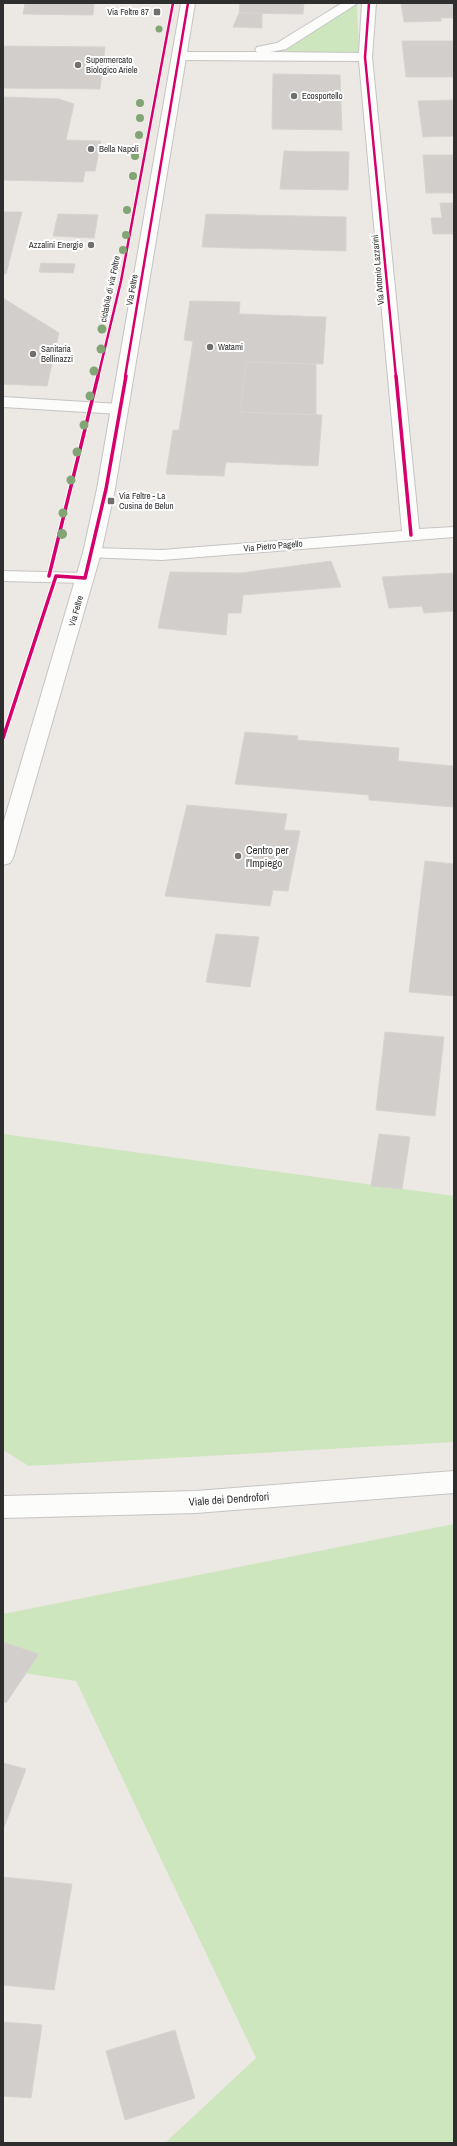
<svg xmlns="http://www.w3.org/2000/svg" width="457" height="2146" font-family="'Archivo Narrow',sans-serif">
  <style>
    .green { fill: #cee6be }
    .building { fill: #d1cecb; stroke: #d7d4d0 }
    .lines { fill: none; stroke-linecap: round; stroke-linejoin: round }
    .service-casing { stroke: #c5c4c5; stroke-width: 2 }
    .minor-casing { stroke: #c5c4c5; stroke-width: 2 }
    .tertiary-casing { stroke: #c5c4c5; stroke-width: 2 }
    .secondary-casing { stroke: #c5c4c5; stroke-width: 2 }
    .service { fill: #fcfcfb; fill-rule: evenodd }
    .minor { fill: #fcfcfb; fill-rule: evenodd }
    .tertiary { fill: #fcfcfb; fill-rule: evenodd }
    .secondary { fill: #fcfcfb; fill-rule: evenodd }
    .cycleway-far1-casing { stroke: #fff; stroke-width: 4 }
    .cycleway-casing { stroke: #fff; stroke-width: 5.5 }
    .cycleway-far1 { stroke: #d6006c; stroke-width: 2.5 }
    .cycleway { stroke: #d6006c; stroke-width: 3.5 }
    .tree { fill: #82a575 }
    .poi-dot { fill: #706f6e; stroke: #fff; stroke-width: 1.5 }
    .labels { text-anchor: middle; stroke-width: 4; stroke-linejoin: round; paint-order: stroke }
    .far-poi-label { font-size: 9px; fill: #2e2e2e; stroke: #fff; text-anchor: start }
    .far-street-label { font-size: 9px; fill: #2e2e2e; stroke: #fff }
    .poi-label { font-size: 11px; fill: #2e2e2e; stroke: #fff; text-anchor: start }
    .street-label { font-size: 11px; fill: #2e2e2e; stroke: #fff }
  </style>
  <rect width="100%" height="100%" fill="#ece8e4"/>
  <!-- green -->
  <path class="green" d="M339 3H357L359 54 259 51 311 24Z
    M3 1134 454 1196V1442L29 1466 3 1450Z
    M454 1524V2143H165L256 2058 76 1681 3 1670V1614Z"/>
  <!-- building -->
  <path class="building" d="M25 3H94L93 15 23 14Z
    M240 3H304L303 14 239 13Z
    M401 3H454V18H441V21L404 22Z
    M239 13H262V28L233 27Z
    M402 41H454V77H406Z
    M3 46 105 47 100 89 3 88Z
    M273 74 340 75 342 130 272 129Z
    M3 97 59 99 74 104 66 140 101 141 95 171H85L83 182 3 180Z
    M454 100V136L423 137 418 101Z
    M284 151 349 152 348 190 280 189Z
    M423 155H454V193H426Z
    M440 203H454V234H433L431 218H442Z
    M3 212H22L6 274H3Z
    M58 214 98 215 94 238 53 236Z
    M206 214 346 217V251L202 247Z
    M41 263 75 264 73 273 39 272Z
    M3 298 59 333 47 386 3 384Z
    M190 301 240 302 239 314 326 317 323 364 246 362 240 412 322 415 318 466 226 462 224 476 166 474 173 430H179L193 341 184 340Z
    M246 362 316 364V415L240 412Z
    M331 561 341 587 243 595 241 613H228L226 635 158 628 170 572 241 573Z
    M454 573V611L424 613 422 606 389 608 382 577Z
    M245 732 298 736 297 740 399 748 398 761 454 766V807L369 800V795L235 784Z
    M187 805 287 814 284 830 300 831 288 891 273 890 270 906 165 896Z
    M425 861 454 864V996L409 992Z
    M216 934 259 937 250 987 206 982Z
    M385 1032 444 1037 435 1116 376 1110Z
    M379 1134 410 1137 402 1189 371 1186Z
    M3 1642 39 1654 6 1703 3 1701Z
    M3 1763 26 1769 3 1830Z
    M3 1877 72 1884 54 1990 3 1985Z
    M3 2022 42 2025 31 2098 3 2096Z
    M175 2030 195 2098 125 2120 106 2051Z"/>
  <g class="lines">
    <!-- service casing -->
    <g class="service-casing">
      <path id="service" d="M3 397 119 404 125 406 127 409 125 412 119 414 3 407Z"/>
    </g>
    <!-- minor casing -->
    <g class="minor-casing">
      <path id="minor" d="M342 3H358L286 49 270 52 359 53 362 3H376L372 57 419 529 454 527V537L162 560 86 557 83 553 86 549 92 548 162 550 402 531 359 61 179 60 172 56 179 52H257L255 50 257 47 277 43Z"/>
    </g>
    <!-- tertiary casing -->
    <g class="tertiary-casing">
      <path id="tertiary" d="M3 571 85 573 91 574 94 578 91 582 85 583 3 581Z"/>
    </g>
    <!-- secondary casing -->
    <g class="secondary-casing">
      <path id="secondary" d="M181 3H195L115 489 101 553 13 858 10 863 3 865V824L83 553 97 489Z
        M454 1471V1493L196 1513 3 1518V1496L196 1491Z"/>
    </g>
    <!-- service -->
    <use href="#service" class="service"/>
    <!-- minor -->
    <use href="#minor" class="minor"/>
    <!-- tertiary -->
    <use href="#tertiary" class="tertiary"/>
    <!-- secondary -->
    <use href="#secondary" class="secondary"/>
    <!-- cycleway-far1 casing -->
    <g class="cycleway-far1-casing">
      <path id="cycleway-far1" d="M369 3 365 57 396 377
        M98 377 121 281 173 3
        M125 377 188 3"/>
    </g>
    <!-- cycleway casing -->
    <g class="cycleway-casing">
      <path id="cycleway" d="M396 376 411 535
        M49 576 98 376
        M3 738 56 576 85 578 106 489 126 376"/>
    </g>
    <!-- cycleway-far1 -->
    <use href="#cycleway-far1" class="cycleway-far1"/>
    <!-- cycleway -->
    <use href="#cycleway" class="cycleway"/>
  </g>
  <!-- trees -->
  <g class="tree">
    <circle cx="159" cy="29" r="3.5"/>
    <circle cx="140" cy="103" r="4"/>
    <circle cx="140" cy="118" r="4"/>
    <circle cx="139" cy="135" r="4"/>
    <circle cx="135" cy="156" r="4"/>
    <circle cx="133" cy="176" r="4"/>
    <circle cx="127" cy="210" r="4"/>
    <circle cx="126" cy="235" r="4"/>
    <circle cx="123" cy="250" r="4"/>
    <circle cx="102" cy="329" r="4.5"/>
    <circle cx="101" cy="349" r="4.5"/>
    <circle cx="94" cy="371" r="4.5"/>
    <circle cx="90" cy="396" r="4.5"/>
    <circle cx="84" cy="425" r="4.5"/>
    <circle cx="77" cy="452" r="4.5"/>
    <circle cx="71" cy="480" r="4.5"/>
    <circle cx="63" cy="513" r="4.5"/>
    <circle cx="62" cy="534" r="5"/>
  </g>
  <!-- markers -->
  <g class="poi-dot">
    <rect x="153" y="8" width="8" height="8" rx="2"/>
    <circle cx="78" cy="65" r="4"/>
    <circle cx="294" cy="96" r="4"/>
    <circle cx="91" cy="149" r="4"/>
    <circle cx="91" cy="245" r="4"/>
    <circle cx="210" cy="347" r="4"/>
    <circle cx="33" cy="354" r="4"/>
    <rect x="107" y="497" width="8" height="8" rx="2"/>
    <circle cx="238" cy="856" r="4"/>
  </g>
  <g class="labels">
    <!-- far-poi labels -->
    <g class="far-poi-label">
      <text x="149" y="15" text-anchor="end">Via Feltre 87</text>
      <text x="86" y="63">Supermercato<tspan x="86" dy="10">Biologico Ariele</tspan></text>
      <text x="302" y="99">Ecosportello</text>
      <text x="99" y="152">Bella Napoli</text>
      <text x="83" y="248" text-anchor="end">Azzalini Energie</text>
      <text x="218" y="350">Watami</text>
      <text x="41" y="352">Sanitaria<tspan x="41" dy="10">Bellinazzi</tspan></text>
      <text x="119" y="499">Via Feltre - La<tspan x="119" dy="10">Cusina de Belun</tspan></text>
    </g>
    <!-- far-street labels -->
    <g class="far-street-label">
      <text transform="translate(378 270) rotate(-95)" y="3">Via Antonio Lazzarini</text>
      <text transform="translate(110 289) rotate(-78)" y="3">ciclabile di via Feltre</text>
      <text transform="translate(132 290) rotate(-80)" y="3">Via Feltre</text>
      <text transform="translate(273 546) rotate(-5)" y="3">Via Pietro Pagello</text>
      <text transform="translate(76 611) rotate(-74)" y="3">Via Feltre</text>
    </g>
    <!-- poi labels -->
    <g class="poi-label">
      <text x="246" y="854">Centro per<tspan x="246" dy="13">l'Impiego</tspan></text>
    </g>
    <!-- street labels -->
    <g class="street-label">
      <text transform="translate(229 1499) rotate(-4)" y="4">Viale dei Dendrofori</text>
    </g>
  </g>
  <!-- border -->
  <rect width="457" height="2146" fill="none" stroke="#2e2e2e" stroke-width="8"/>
</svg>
